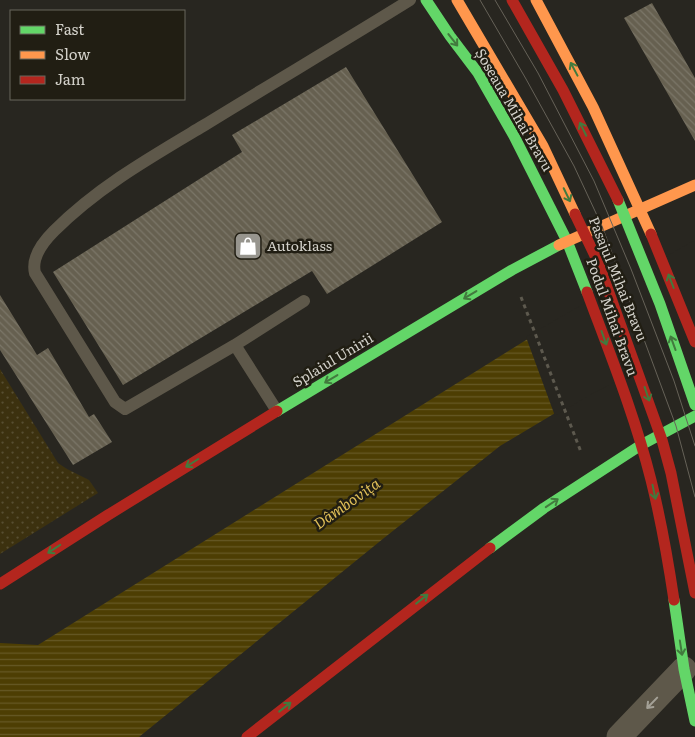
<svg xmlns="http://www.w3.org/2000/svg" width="695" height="737" font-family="Literata,serif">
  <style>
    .grass { fill: url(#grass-dots) }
    .water { fill: url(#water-rules) }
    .pier { fill: #282620 }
    .building { fill: url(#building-back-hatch) }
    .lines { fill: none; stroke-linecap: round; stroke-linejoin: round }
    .path { stroke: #5d594e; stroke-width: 3; stroke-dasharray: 4 4; stroke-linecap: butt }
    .lane { stroke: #5e584a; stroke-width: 12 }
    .street { stroke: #5e584a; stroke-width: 25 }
    .fast { stroke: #63d668; stroke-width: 11 }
    .slow { stroke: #ff974d; stroke-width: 11 }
    .jam { stroke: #b3261e; stroke-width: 11 }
    .tram { stroke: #666258; stroke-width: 1 }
    .fast-bridge { stroke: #63d668; stroke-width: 11 }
    .slow-bridge { stroke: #ff974d; stroke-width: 11 }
    .jam-bridge { stroke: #b3261e; stroke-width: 11 }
    .oneway { stroke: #427a3e }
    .oneway2 { stroke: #a4a197 }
    .labels { text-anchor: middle; stroke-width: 5; stroke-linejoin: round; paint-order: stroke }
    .street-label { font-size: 14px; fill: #d3d1ca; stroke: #211e13 }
    .poi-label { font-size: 14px; fill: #d3d1ca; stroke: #211e13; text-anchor: start }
    .water-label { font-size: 15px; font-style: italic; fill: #dfbe57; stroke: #211e13 }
  </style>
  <defs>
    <pattern id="grass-dots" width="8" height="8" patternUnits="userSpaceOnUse" patternTransform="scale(1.25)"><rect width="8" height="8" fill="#3c310f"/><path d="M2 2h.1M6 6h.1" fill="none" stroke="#574e31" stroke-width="1.8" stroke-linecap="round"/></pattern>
    <pattern id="water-rules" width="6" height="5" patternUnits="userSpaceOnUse" patternTransform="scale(1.25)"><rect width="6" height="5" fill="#4d3e03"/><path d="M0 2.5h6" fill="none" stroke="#665926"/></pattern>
    <pattern id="building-back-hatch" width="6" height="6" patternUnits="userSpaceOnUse" patternTransform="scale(1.25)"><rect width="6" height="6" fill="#666050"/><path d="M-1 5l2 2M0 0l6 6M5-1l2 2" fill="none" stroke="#7b7668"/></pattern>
  </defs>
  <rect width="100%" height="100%" fill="#282620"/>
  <!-- grass -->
  <path class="grass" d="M0 369 58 463 67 469 89 480 98 493 0 554Z"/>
  <!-- water -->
  <path class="water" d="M547 327 587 394 500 446 384 538 139 737H0V643L38 645Z"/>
  <!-- pier -->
  <path class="pier" d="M695 240V340L588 396 555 416 526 337Z"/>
  <!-- building -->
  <path class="building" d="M652 3 695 78V141L624 18Z
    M346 67 442 222 327 294 312 271 123 385 53 272 242 152 232 135Z
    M0 295 37 355 48 348 89 417 94 414 112 442 73 465 0 350Z"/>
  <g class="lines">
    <!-- path -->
    <path class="path" d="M521 297 581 452"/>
    <!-- lane -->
    <path class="lane" d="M304 301 235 345 125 409 115 402 35 273C31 257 43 242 54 231 98 187 151 157 203 126 271 84 341 43 410 0
      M235 345 277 411"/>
    <!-- street -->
    <path class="street" d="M619 737 684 669"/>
    <!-- fast -->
    <path class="fast" d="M426 0 450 36 478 73 514 136 567 241 587 292
      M277 411 512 270 559 245
      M490 548 544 508 641 445 695 416
      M674 600 684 669 695 721"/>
    <!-- slow -->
    <path class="slow" d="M536 0 593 107 651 234
      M559 245 695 185"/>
    <!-- jam -->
    <path class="jam" d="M651 234 695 342
      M587 292C610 354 635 416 651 480 661 520 668 560 674 600
      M0 584 108 515 277 411
      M247 737 490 548"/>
    <!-- tram -->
    <path class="tram" d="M480 0 526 79 574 166 602 226 676 426 695 497
      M495 0 538 73 594 181 631 269 674 381 695 446"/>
    <!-- fast-bridge -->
    <path class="fast-bridge" d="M618 200 660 304 695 405"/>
    <!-- slow-bridge -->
    <path class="slow-bridge" d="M457 0 543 146 575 214"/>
    <!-- jam-bridge -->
    <path class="jam-bridge" d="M512 0 563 90 618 200
      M575 214 598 262 662 440 671 473 695 593"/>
  </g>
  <!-- one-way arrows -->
  <defs><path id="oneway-shaft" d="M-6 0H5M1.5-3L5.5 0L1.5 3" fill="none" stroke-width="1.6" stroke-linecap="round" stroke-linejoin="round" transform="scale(1.25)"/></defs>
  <g class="oneway">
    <use href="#oneway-shaft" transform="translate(453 40) rotate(52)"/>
    <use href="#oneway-shaft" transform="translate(574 69) rotate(-118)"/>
    <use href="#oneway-shaft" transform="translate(583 129) rotate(-116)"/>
    <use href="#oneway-shaft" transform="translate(567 195) rotate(64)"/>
    <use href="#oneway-shaft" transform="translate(671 281) rotate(-111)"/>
    <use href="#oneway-shaft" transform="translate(470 295) rotate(149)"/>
    <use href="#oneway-shaft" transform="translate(604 338) rotate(70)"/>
    <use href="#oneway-shaft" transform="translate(673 343) rotate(-110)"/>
    <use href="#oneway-shaft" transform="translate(331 379) rotate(149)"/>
    <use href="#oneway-shaft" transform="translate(647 394) rotate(71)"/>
    <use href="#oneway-shaft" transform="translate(192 463) rotate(148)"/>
    <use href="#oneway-shaft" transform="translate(654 492) rotate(78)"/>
    <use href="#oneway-shaft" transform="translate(552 503) rotate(-34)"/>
    <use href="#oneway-shaft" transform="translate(54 549) rotate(147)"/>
    <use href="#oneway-shaft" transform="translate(422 599) rotate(-38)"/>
    <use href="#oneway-shaft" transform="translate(681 648) rotate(81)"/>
    <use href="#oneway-shaft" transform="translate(285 707) rotate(-38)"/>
  </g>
  <use class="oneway2" href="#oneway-shaft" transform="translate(652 703) rotate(134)"/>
  <!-- icons -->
  <defs>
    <g id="shop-square" transform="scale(1.4375)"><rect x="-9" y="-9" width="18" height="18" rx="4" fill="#97958e" stroke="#211e13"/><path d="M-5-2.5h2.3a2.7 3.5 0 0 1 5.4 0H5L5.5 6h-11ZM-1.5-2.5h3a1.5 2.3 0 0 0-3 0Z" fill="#fff"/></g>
  </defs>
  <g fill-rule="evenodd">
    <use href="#shop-square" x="248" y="246"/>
  </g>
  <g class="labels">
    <!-- street labels -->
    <g class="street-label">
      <text transform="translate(514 110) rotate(60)" y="5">Șoseaua Mihai Bravu</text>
      <text transform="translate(618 279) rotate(68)" y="5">Pasajul Mihai Bravu</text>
      <text transform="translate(612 317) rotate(70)" y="5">Podul Mihai Bravu</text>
      <text transform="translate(333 360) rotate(-31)" y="5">Splaiul Unirii</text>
    </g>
    <!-- poi labels -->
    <g class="poi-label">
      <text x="267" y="251">Autoklass</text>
    </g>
    <!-- water labels -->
    <g class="water-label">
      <text transform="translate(347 504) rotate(-35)" y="5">Dâmbovița</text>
    </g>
  </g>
  <!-- legend -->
  <rect x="10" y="10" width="175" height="90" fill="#211e13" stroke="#68665c"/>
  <rect x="20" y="26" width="25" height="8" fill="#63d668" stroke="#68665c"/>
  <text x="55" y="35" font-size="15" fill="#d3d1ca">Fast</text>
  <rect x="20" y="51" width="25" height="8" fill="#ff974d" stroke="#68665c"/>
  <text x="55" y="60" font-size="15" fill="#d3d1ca">Slow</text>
  <rect x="20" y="76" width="25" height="8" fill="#b3261e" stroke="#68665c"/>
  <text x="55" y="85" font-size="15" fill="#d3d1ca">Jam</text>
</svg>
